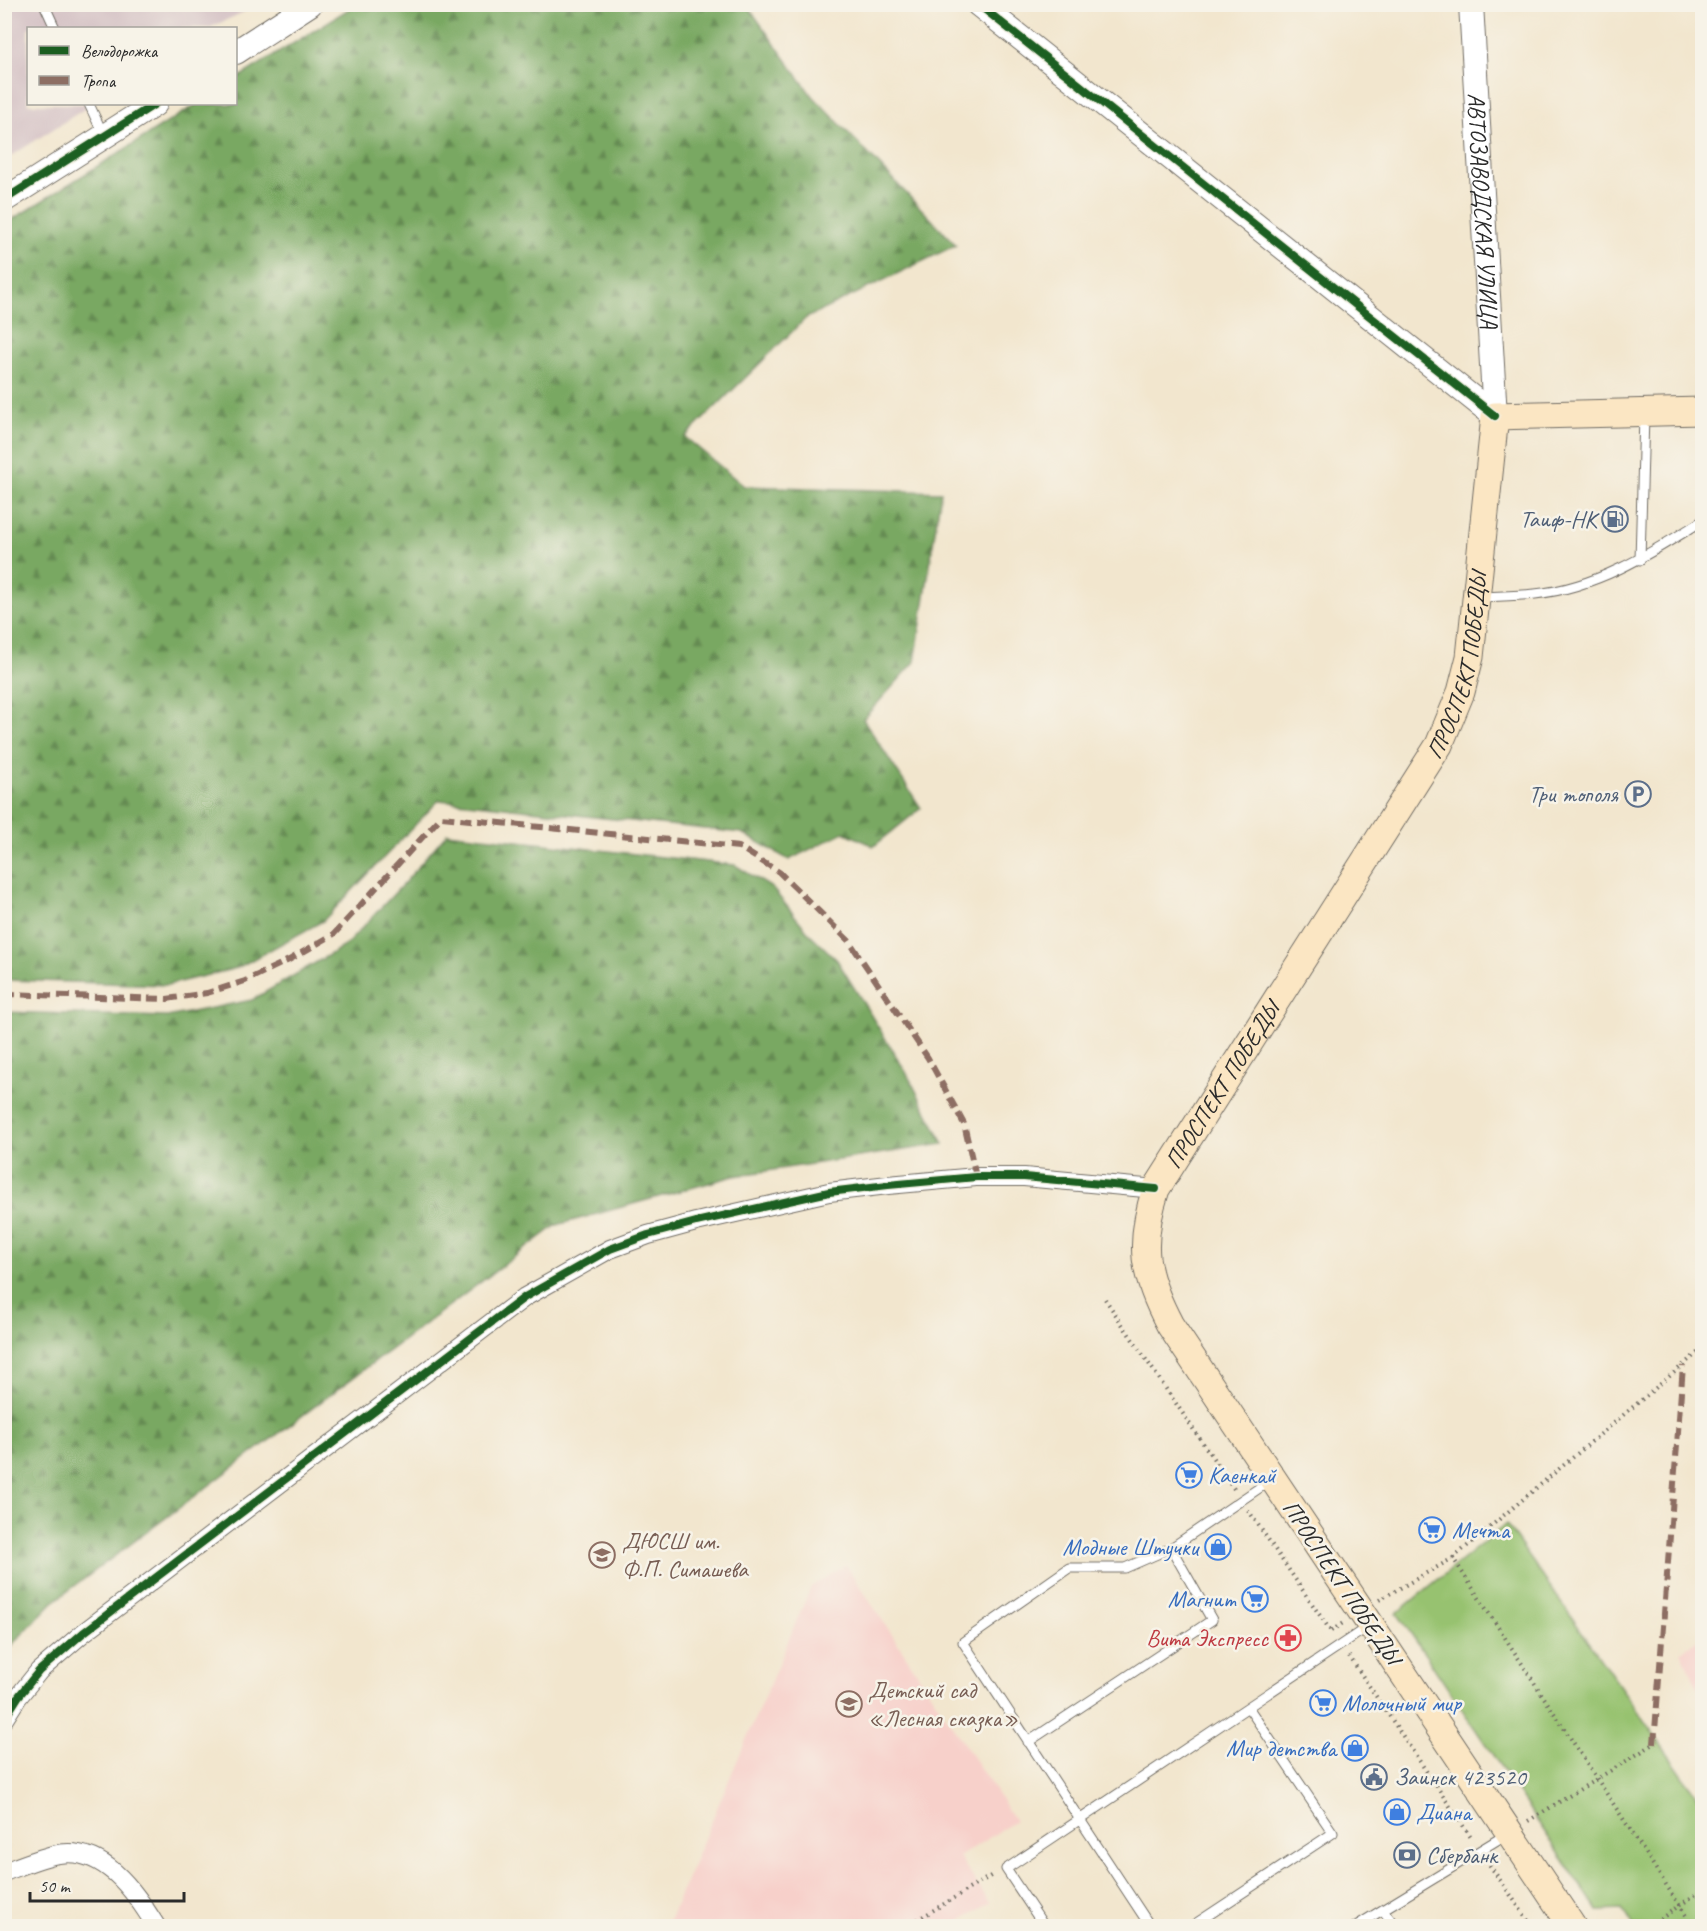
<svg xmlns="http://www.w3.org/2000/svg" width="1707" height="1931" font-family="Caveat,sans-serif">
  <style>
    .built { fill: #f7d0ca }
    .industrial { fill: #d2bec2 }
    .forest { fill: url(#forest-firs); stroke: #526a46; stroke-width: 1.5 }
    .park { fill: #97c26f; stroke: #61764d; stroke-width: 1.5 }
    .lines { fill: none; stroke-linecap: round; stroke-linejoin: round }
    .service-casing { stroke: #716c64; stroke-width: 11 }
    .minor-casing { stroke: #716c64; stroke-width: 20 }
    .tertiary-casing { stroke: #716c64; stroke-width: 26 }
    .secondary-casing { stroke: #716c64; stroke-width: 29 }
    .path { stroke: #716c64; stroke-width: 4; stroke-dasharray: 1.5 4.5; stroke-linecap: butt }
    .service { stroke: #fff; stroke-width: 9 }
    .minor { stroke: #fff; stroke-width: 18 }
    .tertiary { stroke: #fff; stroke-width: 24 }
    .secondary { stroke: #fbe6c3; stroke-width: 27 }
    .quiet { stroke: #8d6e63; stroke-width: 6; stroke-dasharray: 12 6; stroke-linecap: butt }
    .cycleway-casing { stroke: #f7f3e8; stroke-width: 11 }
    .cycleway { stroke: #1b5e20; stroke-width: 8 }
    .labels { text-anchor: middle; stroke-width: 5; stroke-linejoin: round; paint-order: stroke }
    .street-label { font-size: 24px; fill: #2b2b2b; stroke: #f7f3e8 }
    .service-label { font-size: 24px; fill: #4e5e75; stroke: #f7f3e8; text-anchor: end }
    .shop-label { font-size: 24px; fill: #366cbe; stroke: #f7f3e8; text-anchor: start }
    .education-label { font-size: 24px; fill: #785e54; stroke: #f7f3e8; text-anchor: start }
    .health-label { font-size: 24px; fill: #be3a42; stroke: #f7f3e8; text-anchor: end }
  </style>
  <defs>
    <pattern id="forest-firs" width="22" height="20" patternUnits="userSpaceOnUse" patternTransform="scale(1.5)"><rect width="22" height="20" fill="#79a862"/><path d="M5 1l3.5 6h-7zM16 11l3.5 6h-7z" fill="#638951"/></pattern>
  </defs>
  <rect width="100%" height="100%" fill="#f7f3e8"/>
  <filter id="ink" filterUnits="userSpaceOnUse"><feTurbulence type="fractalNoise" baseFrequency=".0167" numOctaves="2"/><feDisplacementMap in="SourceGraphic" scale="12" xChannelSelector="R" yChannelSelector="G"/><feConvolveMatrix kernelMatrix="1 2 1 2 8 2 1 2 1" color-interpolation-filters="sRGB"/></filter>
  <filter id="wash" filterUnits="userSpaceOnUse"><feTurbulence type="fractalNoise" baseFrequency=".008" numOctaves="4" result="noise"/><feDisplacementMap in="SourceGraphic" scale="24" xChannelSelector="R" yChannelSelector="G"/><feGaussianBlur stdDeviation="1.35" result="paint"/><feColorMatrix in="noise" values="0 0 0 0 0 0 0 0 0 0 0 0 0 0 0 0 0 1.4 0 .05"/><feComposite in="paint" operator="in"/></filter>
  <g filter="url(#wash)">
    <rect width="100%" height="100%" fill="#f2e6ce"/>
    <!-- built -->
    <path class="built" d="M846 1565 1015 1821 959 1857 990 1903 952 1926H667L811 1587Z
      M1702 1637V1636V1697L1681 1651Z"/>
    <!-- industrial -->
    <path class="industrial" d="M5 5H259L209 28H28V104H92L5 160Z"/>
    <!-- forest -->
    <path class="forest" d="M355 5H747L810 93 956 245 806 318 685 437 744 486 941 492 915 662 863 719 921 808 874 846 844 832 789 860 742 833 439 800 323 921 237 968 167 985 5 980V224L197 104H236V79Z
      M447 833 735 865 772 888 809 933 837 960 906 1072 944 1144 734 1176 557 1225 52 1603 5 1652V1012L167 1017 252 1000 346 945 406 881Z"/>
    <!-- park -->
    <path class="park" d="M1506 1524 1702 1803V1926H1634L1622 1910 1598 1911 1397 1613Z"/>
  </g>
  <g filter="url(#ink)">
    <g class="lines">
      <!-- service casing -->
      <g class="service-casing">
        <path id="service" d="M44 4 55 28
          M89 104 103 134
          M1640 560 1644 415
          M1480 597C1498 596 1517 596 1535 594 1597 588 1651 553 1702 521
          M1028 1742 1212 1620 1171 1548
          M1383 1910 1395 1926
          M1044 1926 1006 1869 1369 1626
          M1150 1926 963 1642 1069 1568H1125L1171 1548 1271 1480
          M1192 1926 1333 1833 1248 1707
          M1356 1926 1507 1834"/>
      </g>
      <!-- minor casing -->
      <g class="minor-casing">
        <path id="minor" d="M4 1719 18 1697 39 1671 83 1633 525 1297 610 1249 648 1235 696 1222 829 1192 888 1185 976 1177H1024L1156 1189
          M4 1872C20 1866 37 1859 53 1855 103 1843 134 1891 156 1926"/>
      </g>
      <!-- tertiary casing -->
      <g class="tertiary-casing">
        <g id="tertiary">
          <path d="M978 4 1495 416"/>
          <path id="s1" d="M1471 4 1495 416"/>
          <path d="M236 52 310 4"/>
          <path d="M4 200 155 104"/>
        </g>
      </g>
      <!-- secondary casing -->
      <g class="secondary-casing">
        <g id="secondary">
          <path id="s2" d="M1572 1926 1170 1325C1143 1274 1138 1244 1156 1189L1439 745 1461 692 1470 657 1495 416 1702 411"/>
        </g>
      </g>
      <!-- path -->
      <path class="path" d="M1105 1299 1234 1489
        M1248 1510 1332 1633
        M1453 1558 1702 1349
        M1379 1600 1453 1558 1693 1926
        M1331 1631 1343 1623
        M1349 1656 1472 1839
        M1528 1821 1654 1744
        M1486 1860 1532 1926
        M907 1926 994 1874
        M1650 1926 1702 1890"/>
      <!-- service -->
      <use href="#service" class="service"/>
      <!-- minor -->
      <use href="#minor" class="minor"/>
      <!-- tertiary -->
      <use href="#tertiary" class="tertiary"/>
      <!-- secondary -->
      <use href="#secondary" class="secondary"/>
      <!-- quiet -->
      <path class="quiet" d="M4 994 167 999 207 993 245 981 289 960 334 934 441 817 739 847 779 872 849 941 928 1058 964 1124 976 1177
        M1654 1744 1683 1366"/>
      <!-- cycleway casing -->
      <g class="cycleway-casing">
        <path id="cycleway" d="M978 4 1495 416
          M4 200 155 104
          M4 1719 18 1697 39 1671 83 1633 525 1297 610 1249 648 1235 696 1222 829 1192 888 1185 976 1177H1024L1156 1189"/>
      </g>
      <!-- cycleway -->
      <use href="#cycleway" class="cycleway"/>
    </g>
  </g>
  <!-- icons -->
  <defs>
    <g id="fuel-ring" transform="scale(1.35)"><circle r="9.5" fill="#f7f3e8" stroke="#5c6f8a" stroke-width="1.5"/><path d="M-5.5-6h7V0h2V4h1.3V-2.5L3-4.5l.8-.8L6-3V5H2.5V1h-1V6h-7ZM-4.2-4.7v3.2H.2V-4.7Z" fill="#5c6f8a"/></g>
    <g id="parking-ring" transform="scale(1.35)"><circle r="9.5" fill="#f7f3e8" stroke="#5c6f8a" stroke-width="1.5"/><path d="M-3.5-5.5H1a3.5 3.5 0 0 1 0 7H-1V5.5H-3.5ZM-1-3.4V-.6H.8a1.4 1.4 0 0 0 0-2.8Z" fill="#5c6f8a"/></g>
    <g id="supermarket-ring" transform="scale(1.35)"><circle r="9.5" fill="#f7f3e8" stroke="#3f7fe0" stroke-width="1.5"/><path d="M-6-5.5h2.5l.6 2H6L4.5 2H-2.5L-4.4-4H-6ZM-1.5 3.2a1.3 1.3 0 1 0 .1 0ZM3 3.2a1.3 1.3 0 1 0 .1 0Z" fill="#3f7fe0"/></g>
    <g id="shop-ring" transform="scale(1.35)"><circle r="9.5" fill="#f7f3e8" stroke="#3f7fe0" stroke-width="1.5"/><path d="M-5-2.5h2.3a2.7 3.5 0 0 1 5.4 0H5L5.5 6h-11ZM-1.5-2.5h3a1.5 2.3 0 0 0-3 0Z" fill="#3f7fe0"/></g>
    <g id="school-ring" transform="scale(1.35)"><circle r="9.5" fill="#f7f3e8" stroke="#8d6e63" stroke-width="1.5"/><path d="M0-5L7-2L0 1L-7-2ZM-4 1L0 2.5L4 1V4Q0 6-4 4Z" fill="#8d6e63"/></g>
    <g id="pharmacy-ring" transform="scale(1.35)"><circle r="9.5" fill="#f7f3e8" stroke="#e0444e" stroke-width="1.5"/><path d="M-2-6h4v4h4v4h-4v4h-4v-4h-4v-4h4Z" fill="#e0444e"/></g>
    <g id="civic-ring" transform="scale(1.35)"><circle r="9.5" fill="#f7f3e8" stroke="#5c6f8a" stroke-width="1.5"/><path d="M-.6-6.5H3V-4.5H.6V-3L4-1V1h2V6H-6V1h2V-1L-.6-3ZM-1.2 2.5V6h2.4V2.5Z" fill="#5c6f8a"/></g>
    <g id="bank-ring" transform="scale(1.35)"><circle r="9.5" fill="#f7f3e8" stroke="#5c6f8a" stroke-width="1.5"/><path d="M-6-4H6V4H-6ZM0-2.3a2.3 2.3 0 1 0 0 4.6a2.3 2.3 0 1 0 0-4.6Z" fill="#5c6f8a"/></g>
  </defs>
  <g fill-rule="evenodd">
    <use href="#fuel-ring" x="1615" y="519"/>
    <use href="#parking-ring" x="1638" y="794"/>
    <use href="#supermarket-ring" x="1189" y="1475"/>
    <use href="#supermarket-ring" x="1432" y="1530"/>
    <use href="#shop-ring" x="1218" y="1547"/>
    <use href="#school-ring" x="602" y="1555"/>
    <use href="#supermarket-ring" x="1255" y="1599"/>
    <use href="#pharmacy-ring" x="1288" y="1638"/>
    <use href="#supermarket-ring" x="1323" y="1703"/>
    <use href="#school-ring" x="849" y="1704"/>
    <use href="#shop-ring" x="1355" y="1748"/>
    <use href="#civic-ring" x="1374" y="1777"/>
    <use href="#shop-ring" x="1397" y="1812"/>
    <use href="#bank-ring" x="1407" y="1855"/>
  </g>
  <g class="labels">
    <!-- street labels -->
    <g class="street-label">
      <text dy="8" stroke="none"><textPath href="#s1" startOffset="207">АВТОЗАВОДСКАЯ УЛИЦА</textPath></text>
      <text dy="8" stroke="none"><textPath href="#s2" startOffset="1474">ПРОСПЕКТ ПОБЕДЫ</textPath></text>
      <text dy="8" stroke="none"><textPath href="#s2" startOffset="988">ПРОСПЕКТ ПОБЕДЫ</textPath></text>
      <text transform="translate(1342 1582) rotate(56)" y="8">ПРОСПЕКТ ПОБЕДЫ</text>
    </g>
    <!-- service labels -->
    <g class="service-label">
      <text x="1596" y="527">Таиф-НК</text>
      <text x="1618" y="802">Три тополя</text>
      <text x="1394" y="1785" text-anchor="start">Заинск 423520</text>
      <text x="1426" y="1863" text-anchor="start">Сбербанк</text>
    </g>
    <!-- shop labels -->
    <g class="shop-label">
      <text x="1208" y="1483">Каенкай</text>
      <text x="1452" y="1538">Мечта</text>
      <text x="1198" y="1555" text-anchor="end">Модные Штучки</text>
      <text x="1236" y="1607" text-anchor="end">Магнит</text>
      <text x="1342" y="1711">Молочный мир</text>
      <text x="1336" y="1756" text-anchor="end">Мир детства</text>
      <text x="1416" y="1820">Диана</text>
    </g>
    <!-- education labels -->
    <g class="education-label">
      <text x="622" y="1549">ДЮСШ им.<tspan x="622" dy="28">Ф.П. Симашева</tspan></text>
      <text x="868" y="1698">Детский сад<tspan x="868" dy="28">«Лесная сказка»</tspan></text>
    </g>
    <!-- health labels -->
    <g class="health-label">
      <text x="1268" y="1646">Вита Экспресс</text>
    </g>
  </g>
  <!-- margin -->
  <rect width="1707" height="1931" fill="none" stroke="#f7f3e8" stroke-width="24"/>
  <!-- legend -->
  <rect x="27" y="27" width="210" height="78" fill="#f7f3e8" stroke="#a5a39c" stroke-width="1.5"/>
  <rect x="39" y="46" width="30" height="9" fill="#1b5e20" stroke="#a5a39c" stroke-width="1.5"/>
  <text x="81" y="57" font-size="18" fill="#2b2b2b">Велодорожка</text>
  <rect x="39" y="76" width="30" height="9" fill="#8d6e63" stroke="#a5a39c" stroke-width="1.5"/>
  <text x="81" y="87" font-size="18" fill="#2b2b2b">Тропа</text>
  <!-- scale -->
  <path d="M30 1892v9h154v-9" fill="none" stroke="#2b2b2b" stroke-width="3"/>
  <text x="39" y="1892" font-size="18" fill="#2b2b2b" stroke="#f7f3e8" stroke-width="4.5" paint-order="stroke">50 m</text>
</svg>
